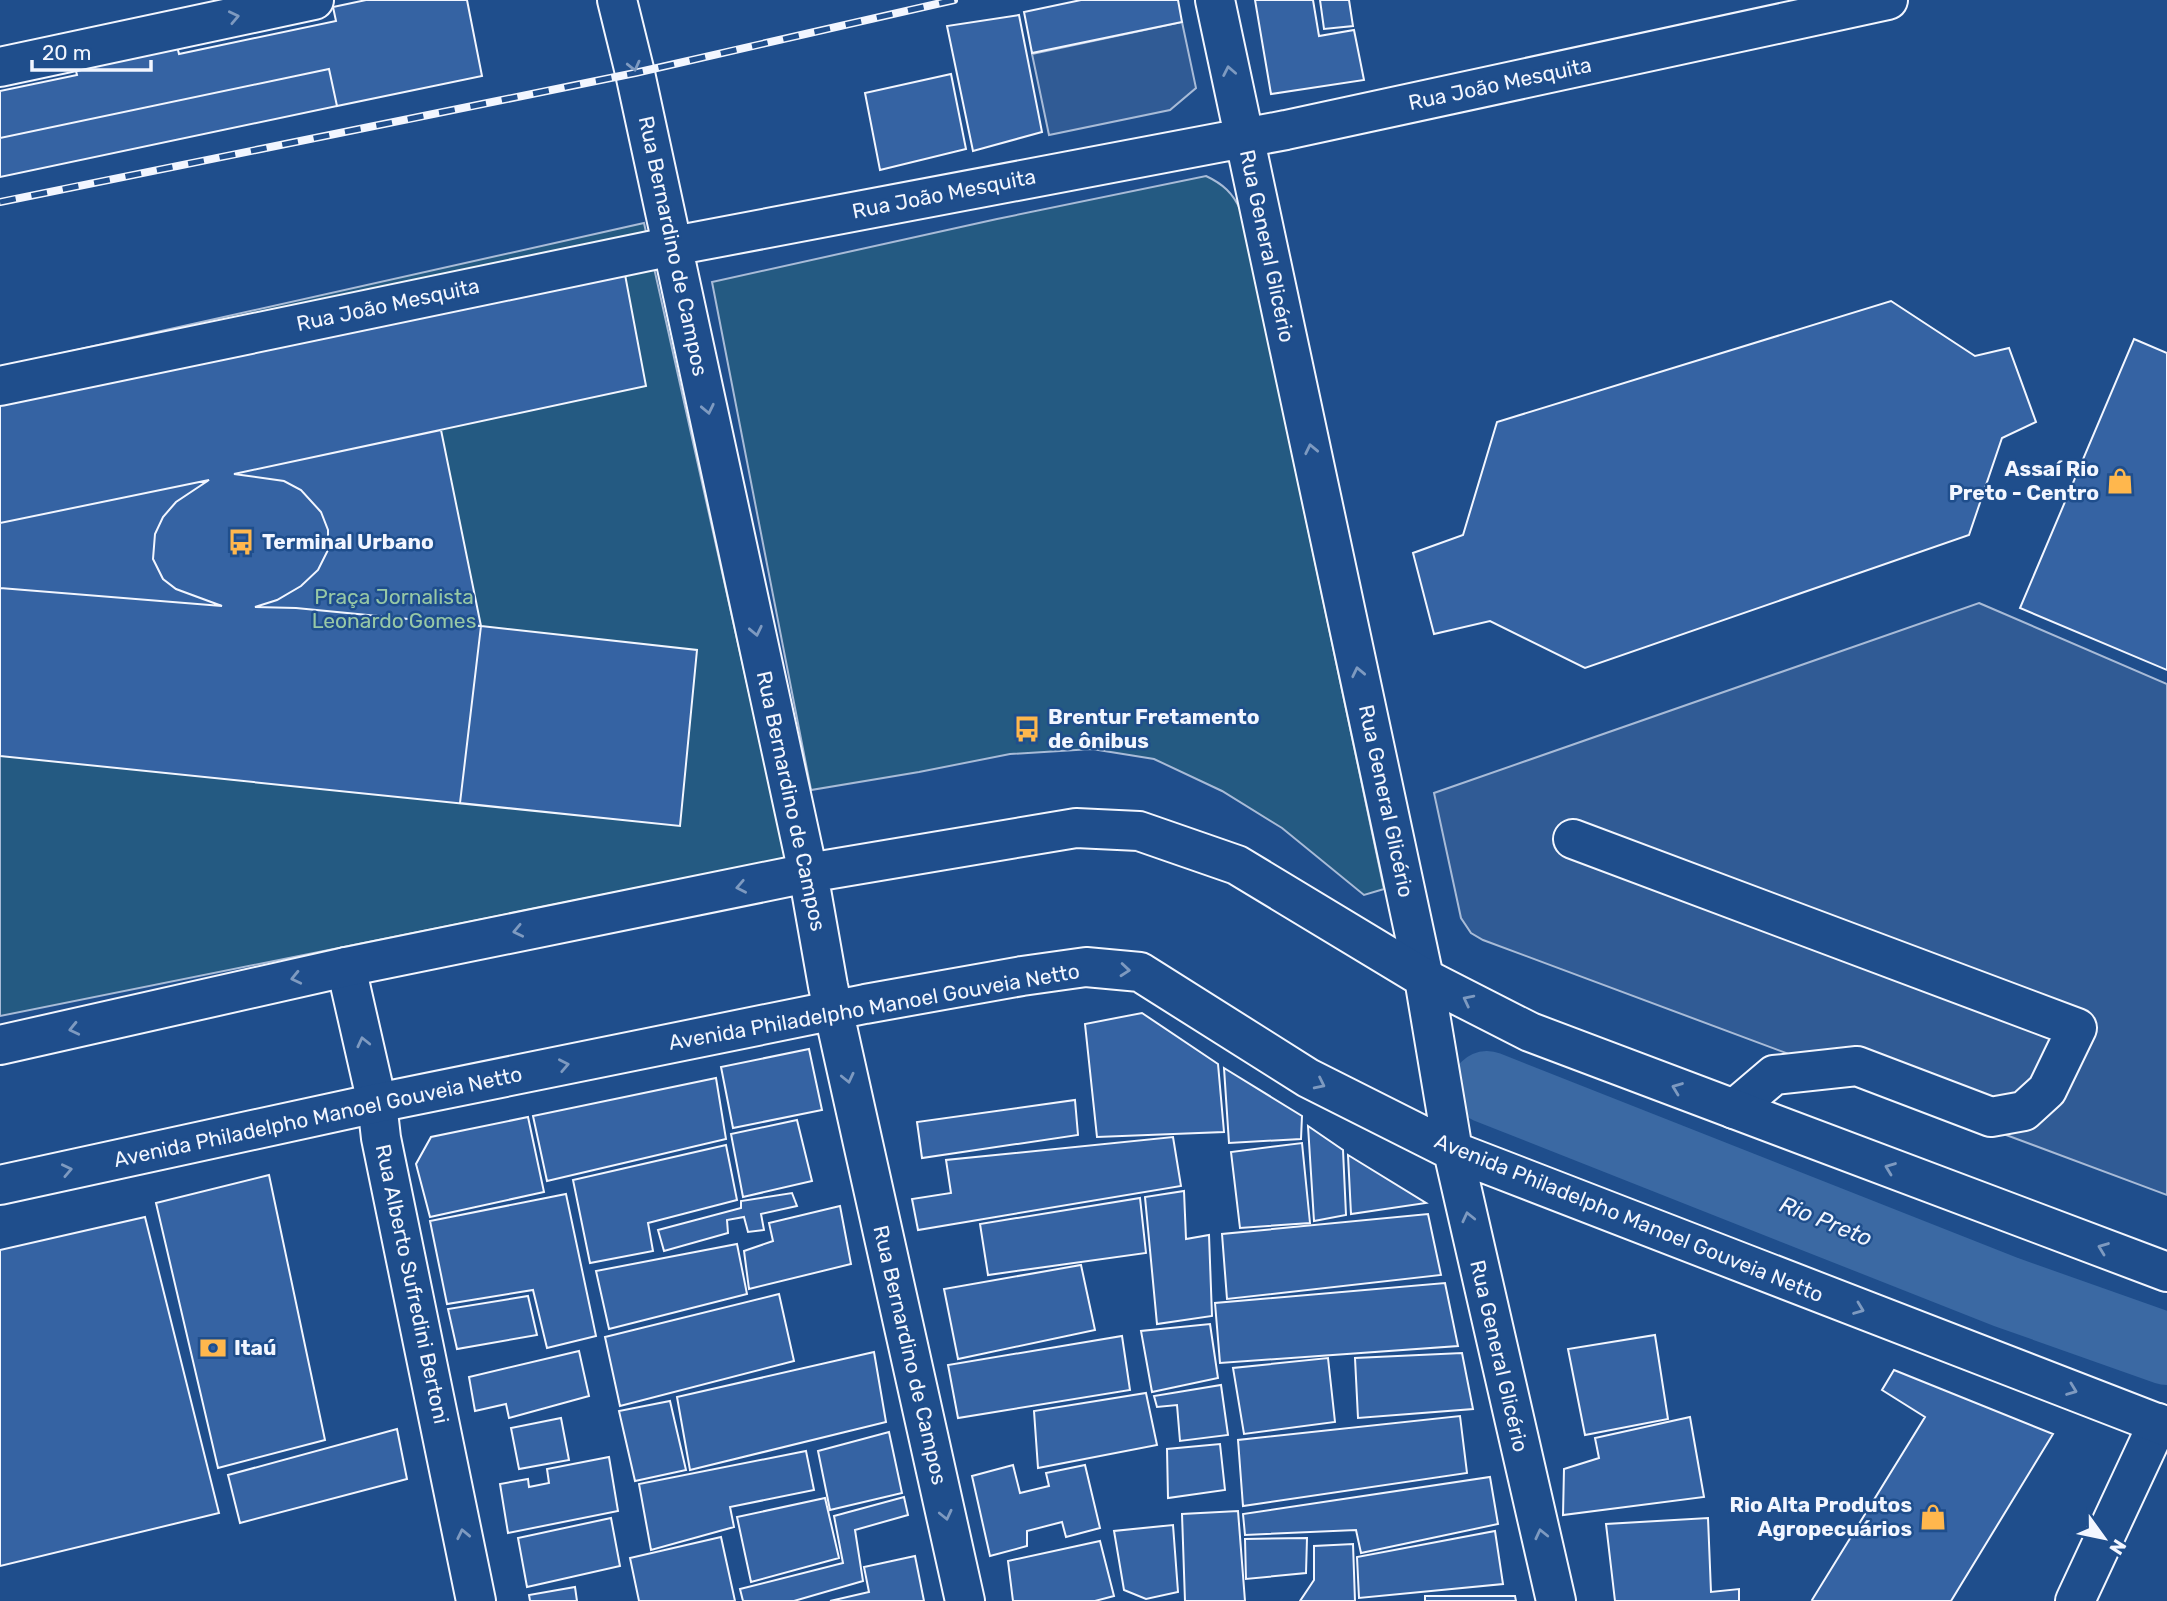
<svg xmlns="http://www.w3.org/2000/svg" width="2167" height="1601" font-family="Rubik,sans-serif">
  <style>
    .green { fill: #245a82; stroke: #a8bbd7; stroke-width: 2 }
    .parking { fill: #305b95; stroke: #a8bbd7; stroke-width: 2 }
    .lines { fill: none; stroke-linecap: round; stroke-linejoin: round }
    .river { stroke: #3b69a3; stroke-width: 72 }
    .building { fill: #3563a3; stroke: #f2f6ff; stroke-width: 2 }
    .minor-casing { stroke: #f2f6ff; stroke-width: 42 }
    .major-casing { stroke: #f2f6ff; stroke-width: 42 }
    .minor { stroke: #1f4e8c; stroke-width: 38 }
    .major { stroke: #1f4e8c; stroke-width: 38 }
    .rail-casing { stroke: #f2f6ff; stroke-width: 8 }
    .rail { stroke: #1f4e8c; stroke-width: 5; stroke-dasharray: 16; stroke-linecap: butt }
    .oneway { stroke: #7e9ac0 }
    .labels { text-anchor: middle; stroke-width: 5; stroke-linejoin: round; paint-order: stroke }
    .street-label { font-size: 21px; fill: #f2f6ff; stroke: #1f4e8c }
    .poi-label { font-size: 21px; font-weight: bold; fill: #f2f6ff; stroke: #1f4e8c; text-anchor: start }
    .park-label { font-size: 21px; fill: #97c8a6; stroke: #1f4e8c }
    .water-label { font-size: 23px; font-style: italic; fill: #f2f6ff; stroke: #1f4e8c }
  </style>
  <rect width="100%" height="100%" fill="#1f4e8c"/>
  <!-- green -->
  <path class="green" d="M1206 176C1223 184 1233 193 1241 211L1384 889 1364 895 1282 828 1222 791 1154 759 1092 749 1010 754 919 772 811 790 712 282 997 219Z
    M644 223 786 858 0 1016V367Z"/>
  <!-- parking -->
  <path class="parking" d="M1182 22 1196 88 1170 110 1049 135 1032 54Z
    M1979 603 2167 684V1195L1483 940 1471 933 1461 918 1434 793Z"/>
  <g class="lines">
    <!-- river -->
    <path class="river" d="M1487 1087 2006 1292 2167 1349"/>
  </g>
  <!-- building -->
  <path class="building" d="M366 0H467L482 76 337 106 329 69 0 138V91L77 75 73 59 175 38 179 54 336 21 333 7Z
    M1081 0H1178L1182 22 1032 53 1024 12Z
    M1255 0H1313L1319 36 1354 30 1364 80 1271 94Z
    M1320 0H1349L1353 26 1324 29Z
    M1019 15 1042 132 973 151 947 26Z
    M329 69 337 106 0 177V138Z
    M951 74 966 149 880 170 865 93Z
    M620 248 646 386 234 474 284 481 301 490 321 512 328 530V550L318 570 301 586 277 600 255 607 296 608 481 626 697 650 680 826 0 756V588L222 606 176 589 163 579 153 559 155 534 163 517 176 502 209 480 0 523V378Z
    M1891 301 1975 356 2009 348 2036 422 2002 438 1969 535 1585 668 1490 621 1434 634 1413 553 1463 535 1497 422Z
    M2134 339 2167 353V670L2020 608Z
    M441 430 481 626 296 608 255 607 277 600 301 586 318 570 328 550V530L321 512 301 490 284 481 234 474Z
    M209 480 176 502 163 517 155 534 153 559 163 579 176 589 222 606 0 588V523Z
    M481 626 697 650 680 826 460 803Z
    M1142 1013 1218 1064 1224 1132 1097 1137 1085 1024Z
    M809 1049 822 1110 733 1128 721 1067Z
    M1224 1068 1302 1116 1301 1139 1229 1143Z
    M716 1078 726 1139 547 1181 533 1116Z
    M1075 1100 1078 1135 922 1158 917 1122Z
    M528 1117 544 1192 430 1217 416 1164 431 1137Z
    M797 1120 812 1181 743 1197 731 1134Z
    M1308 1126 1343 1150 1346 1215 1314 1221Z
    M1173 1137 1181 1186 918 1230 912 1199 951 1193 946 1160Z
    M1302 1143 1310 1223 1240 1228 1231 1152Z
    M726 1145 737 1200 648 1223 653 1251 590 1263 573 1180Z
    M1348 1155 1426 1203 1351 1214Z
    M269 1175 325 1440 218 1468 156 1203Z
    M1184 1191 1186 1239 1209 1235 1212 1316 1157 1324 1145 1197Z
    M792 1193 797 1206 761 1214 764 1230 748 1232 744 1217 727 1220 728 1233 664 1251 658 1230 741 1208V1201Z
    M566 1194 596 1336 547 1348 533 1290 447 1304 430 1221Z
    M1140 1198 1146 1253 988 1275 980 1224Z
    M840 1206 851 1264 749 1289 744 1251 773 1241 769 1223Z
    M1428 1214 1441 1275 1227 1299 1222 1234Z
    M145 1217 219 1513 0 1566V1250Z
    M737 1244 747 1294 609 1329 596 1271Z
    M1081 1265 1095 1330 958 1359 944 1289Z
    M1445 1283 1458 1346 1220 1363 1215 1303Z
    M779 1294 794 1361 620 1406 605 1337Z
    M528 1296 537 1335 457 1349 448 1309Z
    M1210 1324 1218 1378 1152 1392 1141 1331Z
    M1655 1335 1668 1419 1585 1435 1568 1349Z
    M1122 1336 1130 1390 958 1418 948 1365Z
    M579 1351 589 1396 509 1418 506 1404 475 1411 469 1377Z
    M874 1352 886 1422 690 1470 677 1397Z
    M1462 1353 1473 1409 1358 1418 1355 1358Z
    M1328 1358 1335 1422 1244 1434 1233 1368Z
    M1894 1370 2053 1434 1951 1601H1814L1812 1600 1925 1417 1882 1390Z
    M1221 1385 1228 1435 1180 1441 1177 1405 1157 1407 1154 1396Z
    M1146 1393 1157 1445 1038 1468 1034 1411Z
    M670 1401 686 1470 635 1481 619 1411Z
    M1460 1416 1467 1473 1243 1506 1238 1440Z
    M1690 1417 1704 1497 1563 1515 1564 1469 1599 1458 1595 1438Z
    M561 1418 569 1460 519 1469 511 1428Z
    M397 1429 407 1479 240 1523 228 1475Z
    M889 1432 902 1493 830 1510 818 1451Z
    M1220 1444 1225 1490 1168 1498 1167 1449Z
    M806 1451 814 1490 730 1507 734 1527 651 1550 639 1484Z
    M609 1457 618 1511 508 1533 500 1484 528 1479 529 1487 549 1483 547 1469Z
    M1013 1465 1020 1493 1049 1486 1046 1473 1085 1465 1100 1528 1066 1537 1062 1522 1027 1531V1546L990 1556 972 1476Z
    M1490 1477 1498 1524 1361 1553 1356 1530 1245 1535 1243 1514Z
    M904 1497 908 1515 855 1530 863 1581 794 1601H743L740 1589 843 1563 834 1516Z
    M825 1498 839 1558 751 1582 737 1517Z
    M1238 1511 1245 1601H1185L1182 1514Z
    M611 1518 620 1566 527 1587 518 1538Z
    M1708 1518 1711 1592 1739 1589V1601H1615L1606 1524Z
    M1173 1525 1178 1592 1146 1599 1124 1590 1114 1531Z
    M1495 1531 1503 1584 1359 1598 1357 1557Z
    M721 1537 735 1601H639L630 1558Z
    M1307 1538 1306 1573 1246 1579 1245 1539Z
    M1100 1541 1114 1596 1095 1601H1013L1008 1561Z
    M1353 1544 1355 1601H1300L1314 1580V1546Z
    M915 1556 924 1601H830L869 1592 864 1567Z
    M575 1587 577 1601H530L529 1595Z
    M1425 1596H1515L1516 1601H1425Z"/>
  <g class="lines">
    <!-- minor casing -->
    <g class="minor-casing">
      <path id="minor" d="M617 0 635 73 808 873
        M1215 0 1424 978
        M0 67 314 0
        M0 386 673 246 1286 130 1888 0
        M1573 839 2077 1028 2047 1090 2024 1111 1991 1117 1857 1066 1774 1075 1734 1109
        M346 967 377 1103 381 1138 476 1601
        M2075 1601 2158 1423"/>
    </g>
    <!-- major casing -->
    <g class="major-casing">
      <path id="major" d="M808 873 828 986 965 1601
        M1424 978 1453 1151 1556 1601
        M0 1045 346 967 808 873 1076 828 1139 831 1237 865 1424 978 1530 1032 2167 1272
        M0 1185 377 1103 865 1004 1022 976 1086 967 1140 972 1308 1078 1453 1151 2167 1427"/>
    </g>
    <!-- minor -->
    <use href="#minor" class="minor"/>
    <!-- major -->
    <use href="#major" class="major"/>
    <!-- rail casing -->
    <g class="rail-casing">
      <path id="rail" d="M0 202 635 73 954 0"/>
    </g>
    <!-- rail -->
    <use href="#rail" class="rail"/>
  </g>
  <!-- one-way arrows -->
  <defs><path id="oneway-chevron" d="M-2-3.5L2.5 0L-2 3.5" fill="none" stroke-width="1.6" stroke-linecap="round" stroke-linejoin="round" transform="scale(1.75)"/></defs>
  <g class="oneway">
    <use href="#oneway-chevron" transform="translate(234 17) rotate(-12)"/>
    <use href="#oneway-chevron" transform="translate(634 66) rotate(76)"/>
    <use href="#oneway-chevron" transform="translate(1229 71) rotate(-101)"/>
    <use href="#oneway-chevron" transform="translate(708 409) rotate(78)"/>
    <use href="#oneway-chevron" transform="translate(1311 449) rotate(-102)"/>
    <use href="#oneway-chevron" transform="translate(756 631) rotate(78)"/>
    <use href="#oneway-chevron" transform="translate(1358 672) rotate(-102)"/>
    <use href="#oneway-chevron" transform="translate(741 887) rotate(169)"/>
    <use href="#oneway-chevron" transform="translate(518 931) rotate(168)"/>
    <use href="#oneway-chevron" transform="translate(1125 970) rotate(5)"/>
    <use href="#oneway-chevron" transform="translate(296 978) rotate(167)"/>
    <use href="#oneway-chevron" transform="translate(1468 1000) rotate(-153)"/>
    <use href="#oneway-chevron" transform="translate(74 1029) rotate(167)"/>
    <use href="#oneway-chevron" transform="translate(363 1042) rotate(-103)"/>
    <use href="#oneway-chevron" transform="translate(564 1065) rotate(-11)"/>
    <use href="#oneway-chevron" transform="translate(848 1078) rotate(77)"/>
    <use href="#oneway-chevron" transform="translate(1320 1084) rotate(26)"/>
    <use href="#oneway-chevron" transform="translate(1677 1088) rotate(-159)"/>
    <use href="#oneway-chevron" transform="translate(1890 1168) rotate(-159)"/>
    <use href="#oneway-chevron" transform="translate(67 1170) rotate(-12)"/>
    <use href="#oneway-chevron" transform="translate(1468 1217) rotate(-103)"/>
    <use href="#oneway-chevron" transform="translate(2103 1248) rotate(-159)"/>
    <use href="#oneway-chevron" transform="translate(1859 1309) rotate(21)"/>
    <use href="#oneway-chevron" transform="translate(2072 1390) rotate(21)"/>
    <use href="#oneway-chevron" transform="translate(946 1515) rotate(77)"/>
    <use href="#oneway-chevron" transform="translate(463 1534) rotate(-102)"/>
    <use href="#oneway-chevron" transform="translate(1541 1534) rotate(-103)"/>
  </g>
  <!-- icons -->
  <defs>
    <g id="shop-bare" transform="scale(2.1)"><path d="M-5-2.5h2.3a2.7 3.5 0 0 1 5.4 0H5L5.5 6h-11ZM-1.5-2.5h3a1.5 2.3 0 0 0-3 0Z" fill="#ffb74d" stroke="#1f4e8c" stroke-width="2.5" paint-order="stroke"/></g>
    <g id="bus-bare" transform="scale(2.1)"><path d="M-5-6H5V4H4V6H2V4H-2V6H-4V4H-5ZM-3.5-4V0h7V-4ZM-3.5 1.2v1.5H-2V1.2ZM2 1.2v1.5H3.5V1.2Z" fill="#ffb74d" stroke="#1f4e8c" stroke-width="2.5" paint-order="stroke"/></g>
    <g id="bank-bare" transform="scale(2.1)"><path d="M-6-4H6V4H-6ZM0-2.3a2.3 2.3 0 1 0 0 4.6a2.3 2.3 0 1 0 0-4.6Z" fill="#ffb74d" stroke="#1f4e8c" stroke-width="2.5" paint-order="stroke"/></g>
  </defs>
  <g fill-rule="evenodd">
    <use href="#shop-bare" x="2120" y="481"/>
    <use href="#bus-bare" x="241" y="542"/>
    <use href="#bus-bare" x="1027" y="729"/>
    <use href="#bank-bare" x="213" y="1348"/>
    <use href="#shop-bare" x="1933" y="1517"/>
  </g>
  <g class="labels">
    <!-- street labels -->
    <g class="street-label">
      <text transform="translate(1500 84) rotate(-12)" y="7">Rua João Mesquita</text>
      <text transform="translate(944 194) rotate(-11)" y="7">Rua João Mesquita</text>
      <text transform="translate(673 246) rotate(78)" y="7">Rua Bernardino de Campos</text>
      <text transform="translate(1267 246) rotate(78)" y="7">Rua General Glicério</text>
      <text transform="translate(388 305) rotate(-12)" y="7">Rua João Mesquita</text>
      <text transform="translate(791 801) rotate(78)" y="7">Rua Bernardino de Campos</text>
      <text transform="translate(1386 801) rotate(78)" y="7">Rua General Glicério</text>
      <text transform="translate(874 1007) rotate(-10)" y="7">Avenida Philadelpho Manoel Gouveia Netto</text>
      <text transform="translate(318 1117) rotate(-12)" y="7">Avenida Philadelpho Manoel Gouveia Netto</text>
      <text transform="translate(1629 1218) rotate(22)" y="7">Avenida Philadelpho Manoel Gouveia Netto</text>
      <text transform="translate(412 1284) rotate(78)" y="7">Rua Alberto Sufredini Bertoni</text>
      <text transform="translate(910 1355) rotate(77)" y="7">Rua Bernardino de Campos</text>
      <text transform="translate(1499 1356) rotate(77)" y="7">Rua General Glicério</text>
    </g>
    <!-- poi labels -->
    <g class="poi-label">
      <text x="2099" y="476" text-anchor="end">Assaí Rio<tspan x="2099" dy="24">Preto - Centro</tspan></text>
      <text x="262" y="549">Terminal Urbano</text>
      <text x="1048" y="724">Brentur Fretamento<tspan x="1048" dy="24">de ônibus</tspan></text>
      <text x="234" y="1355">Itaú</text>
      <text x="1912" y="1512" text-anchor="end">Rio Alta Produtos<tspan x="1912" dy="24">Agropecuários</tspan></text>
    </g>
    <!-- park labels -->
    <g class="park-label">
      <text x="394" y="604">Praça Jornalista<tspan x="394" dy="24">Leonardo Gomes</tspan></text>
    </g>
    <!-- water labels -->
    <g class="water-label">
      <text transform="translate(1826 1221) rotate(22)" y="8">Rio Preto</text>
    </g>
  </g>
  <!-- north arrow -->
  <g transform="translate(2104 1538) rotate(123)" stroke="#1f4e8c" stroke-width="5" paint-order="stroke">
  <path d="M0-5L12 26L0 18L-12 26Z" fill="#f2f6ff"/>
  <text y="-10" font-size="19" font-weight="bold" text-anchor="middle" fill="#f2f6ff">N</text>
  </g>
  <!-- scale -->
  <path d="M32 60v10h119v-10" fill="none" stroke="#f2f6ff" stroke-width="3.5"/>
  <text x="42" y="60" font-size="21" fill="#f2f6ff" stroke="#1f4e8c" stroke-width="5" paint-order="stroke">20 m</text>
</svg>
